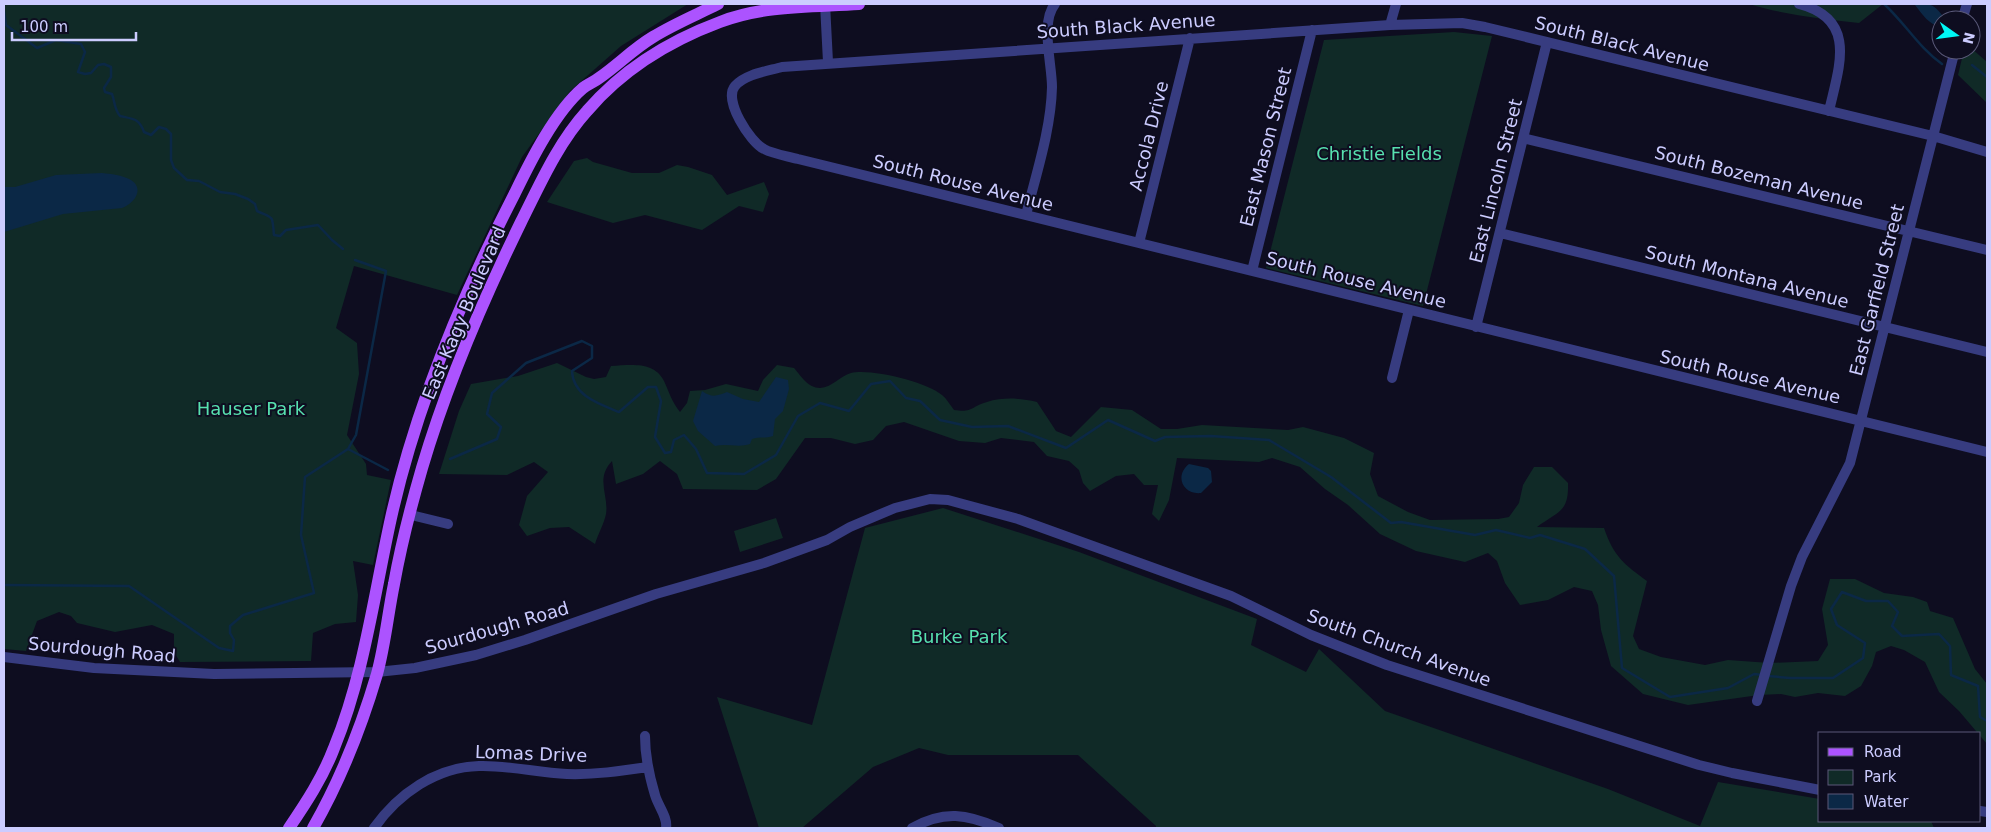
<svg xmlns="http://www.w3.org/2000/svg" width="1991" height="832" font-family="'DejaVu Sans',sans-serif">
  <style>
    .green { fill: #102a27 }
    .water { fill: #0b2846 }
    .lines { fill: none; stroke-linecap: round; stroke-linejoin: round }
    .stream { stroke: #0b2846; stroke-width: 2.5 }
    .minor { stroke: #373c80; stroke-width: 10 }
    .major { stroke: #ac53ff; stroke-width: 12 }
    .labels { text-anchor: middle; stroke-width: 4; stroke-linejoin: round; paint-order: stroke }
    .street-label { font-size: 18px; fill: #ccf; stroke: #0e0d20 }
    .park-label { font-size: 18px; fill: #57e0af; stroke: #0e0d20 }
  </style>
  <rect width="100%" height="100%" fill="#0e0d20"/>
  <!-- green -->
  <path class="green" d="M4 4H688L621 46 570 91 522 157 457 295 354 266 336 328 357 343 359 374 347 435 366 464 367 475 391 480 373 565 353 561 358 595 356 622 335 624 313 633 311 661 180 662 174 652V634L152 625 115 632 77 623 71 616 59 612 37 621 26 651 4 649Z
    M1749 4H1883L1859 23C1822 19 1785 15 1749 4Z
    M1454 32 1492 36 1423 306 1266 268 1324 40Z
    M1971 48 1987 62V103L1958 75 1964 50H1971Z
    M587 158 593 162 632 173H659L677 165 688 167 712 175 727 195 764 182 769 194 763 212 739 206 702 230 645 215 613 223 547 202 574 161Z
    M557 363 586 377 594 379 606 377 611 366C631 365 654 361 664 381 669 392 672 402 680 412L687 403 690 391 705 390 726 384 758 391 763 380 777 365 794 368C801 376 808 388 820 388 833 387 840 376 851 373 870 368 927 382 942 395 947 399 950 405 954 410 973 413 970 407 987 402 1003 397 1021 398 1037 402L1056 431 1071 437 1101 407 1132 410 1161 429H1177L1202 425 1288 430 1303 427 1344 438 1374 453 1370 474 1378 496 1408 512 1430 520 1498 519 1509 517 1519 503 1523 485 1534 467H1552L1568 483C1569 513 1558 511 1537 527L1604 528C1614 557 1624 564 1647 581L1633 636 1639 649 1661 657 1705 665 1728 660 1770 663 1818 661 1828 645 1822 609 1830 579H1855L1884 593 1913 597 1927 602 1930 611 1953 618 1975 669 1987 684V744L1959 711 1939 692 1925 662 1904 650 1891 646 1876 652 1872 666 1861 686 1845 696 1818 693 1795 697 1781 694 1759 695 1688 705 1643 694 1611 666 1601 630 1598 605 1592 591 1574 587 1548 600 1520 605 1505 583 1497 561 1488 553 1465 562 1416 551 1380 534 1348 505 1325 489 1300 467 1272 458 1259 462 1177 458 1169 500 1159 521 1152 514 1158 485H1144L1134 474 1116 476 1090 491 1083 483 1079 470 1069 461 1047 456 1034 442 1001 438 985 443 959 441 904 422 886 426 873 440 855 444 831 438H805L776 479 757 490 683 489 677 474 660 461 643 474 616 484 612 461C595 479 609 495 606 514 604 524 598 534 595 544L569 527 550 528 527 536 519 525 527 496 548 472 534 462 507 475 439 474 459 411 471 384 518 376Z
    M943 508 1079 552 1257 619 1251 645 1306 672 1319 649 1385 711 1608 789 1700 826 1718 782 1820 799V821H1931L1934 828H1156V826L1078 755H948L919 748 873 767 802 828H759L717 697 812 725 865 528Z
    M776 518 783 538 740 552 734 531Z"/>
  <!-- water -->
  <path class="water" d="M1917 4C1932 4 1933 4 1943 16L1941 27C1928 24 1923 15 1915 5Z
    M102 173C111 174 122 175 131 180 145 189 134 204 122 208L63 214 4 232V187H15L56 175Z
    M776 377 788 380 789 389 783 411 775 419 773 436C766 439 760 436 752 439L750 444C738 448 727 443 715 446L698 431 693 421 702 391C712 398 717 396 727 392L743 399 759 402Z
    M1189 464 1208 468 1211 471 1212 482 1201 493C1183 495 1174 476 1189 464Z"/>
  <g class="lines">
    <!-- stream -->
    <path class="stream" d="M1884 4C1905 23 1919 48 1942 64
      M4 11 6 25 37 48 56 40 81 44 85 52 78 72 85 74 91 73 98 65 104 64 111 67V77L104 88 105 92 112 94C115 102 114 109 120 116 133 119 139 118 144 132L151 135 159 127 166 129 171 134V160L174 168 187 180 199 181 220 192 235 194 248 199 255 204 257 211C274 219 272 214 274 235L280 236 286 230 318 225 332 240 343 249
      M1972 65 1987 77
      M348 449 388 470
      M450 459 497 439 501 427 487 414 492 393 526 363 582 341 592 346V358L572 371C573 396 599 404 619 412L648 387H656L661 401 655 437 665 453 671 452 674 440 684 435 696 449 707 473 744 474 776 455 798 416 820 403 849 411 871 384 890 381 906 398 920 401 940 420 972 427 1008 426 1066 448 1108 420 1155 441 1165 437 1211 436 1269 440 1331 477 1391 523 1401 522 1475 535 1496 530 1530 538 1540 535 1585 549 1614 576 1622 668 1670 697 1728 688 1754 674 1763 675
      M4 585 129 586 219 648 233 651 234 640 230 633V626L243 615 314 593 301 535 305 477 348 449 356 435 386 271 355 260
      M1768 676 1790 678H1833L1863 658 1865 643 1837 625 1831 609 1842 592 1866 601H1888L1898 612 1892 626 1902 636 1939 634 1950 646 1951 675 1978 686 1980 717 1987 721"/>
    <!-- minor -->
    <path class="minor" d="M825 4 828 62
      M1799 4C1858 19 1839 67 1829 111
      M1962 20 1967 4
      M1390 25 1396 4
      M1523 138 1987 250
      M1987 152 1933 136 1485 27 1462 23 1390 25 782 67C768 71 745 74 735 86 723 100 750 142 764 149 773 154 787 156 798 159L1987 452
      M1026 215C1036 174 1051 130 1052 87 1052 64 1040 22 1055 4
      M1500 233 1987 352
      M1139 243 1190 38
      M1252 271 1312 30
      M1476 327 1547 42
      M1392 378 1409 310
      M411 515 448 524
      M4 657 94 668 214 674 377 672 415 668 476 655 525 640 656 594 764 563 827 540 850 527 895 508 930 499 948 500 1018 519 1231 596 1311 635 1387 665 1699 765 1732 773 1820 790
      M1757 701 1791 586 1802 557 1850 463 1955 50
      M645 736C645 756 649 775 655 795 658 806 668 817 666 828
      M1980 811 1987 812
      M374 828C398 794 436 767 479 766 509 765 538 773 567 774 594 775 621 771 648 767
      M912 828C944 810 967 814 999 828"/>
    <!-- major -->
    <path class="major" d="M289 828C306 803 323 777 334 748 364 675 374 595 391 518 416 405 462 296 515 193 531 160 555 112 583 88 588 84 594 82 599 78 618 65 633 49 653 37 674 24 696 15 718 4
      M313 828C341 779 361 728 377 674 385 645 388 613 394 584 401 545 411 506 422 468 447 383 482 302 521 222 540 184 558 143 587 111 623 69 669 41 720 22 764 5 813 7 859 4"/>
  </g>
  <g class="labels">
    <!-- street labels -->
    <g class="street-label">
      <text transform="translate(1126 26) rotate(-4)" y="6">South Black Avenue</text>
      <text transform="translate(1622 44) rotate(14)" y="6">South Black Avenue</text>
      <text transform="translate(1149 136) rotate(-76)" y="6">Accola Drive</text>
      <text transform="translate(1266 147) rotate(-76)" y="6">East Mason Street</text>
      <text transform="translate(1759 178) rotate(14)" y="6">South Bozeman Avenue</text>
      <text transform="translate(1496 181) rotate(-76)" y="6">East Lincoln Street</text>
      <text transform="translate(963 183) rotate(14)" y="6">South Rouse Avenue</text>
      <text transform="translate(1747 277) rotate(14)" y="6">South Montana Avenue</text>
      <text transform="translate(1356 280) rotate(14)" y="6">South Rouse Avenue</text>
      <text transform="translate(1877 290) rotate(-76)" y="6">East Garfield Street</text>
      <text transform="translate(464 313) rotate(-67)" y="6">East Kagy Boulevard</text>
      <text transform="translate(1750 377) rotate(13)" y="6">South Rouse Avenue</text>
      <text transform="translate(497 628) rotate(-16)" y="6">Sourdough Road</text>
      <text transform="translate(1399 648) rotate(20)" y="6">South Church Avenue</text>
      <text transform="translate(102 650) rotate(5)" y="6">Sourdough Road</text>
      <text transform="translate(531 754) rotate(2)" y="6">Lomas Drive</text>
    </g>
    <!-- park labels -->
    <g class="park-label">
      <text x="1379" y="160">Christie Fields</text>
      <text x="251" y="415">Hauser Park</text>
      <text x="959" y="643">Burke Park</text>
    </g>
  </g>
  <!-- border -->
  <rect width="1991" height="832" fill="none" stroke="#ccccff" stroke-width="10"/>
  <!-- legend -->
  <rect x="1818" y="732" width="162" height="90" fill="#0e0d20" stroke="#5a5979"/>
  <rect x="1828" y="748" width="25" height="8" fill="#ac53ff" stroke="#5a5979"/>
  <text x="1864" y="757" font-size="15" fill="#ccccff">Road</text>
  <rect x="1828" y="770" width="25" height="15" fill="#102a27" stroke="#5a5979"/>
  <text x="1864" y="782" font-size="15" fill="#ccccff">Park</text>
  <rect x="1828" y="794" width="25" height="15" fill="#0b2846" stroke="#5a5979"/>
  <text x="1864" y="807" font-size="15" fill="#ccccff">Water</text>
  <!-- north arrow -->
  <g transform="translate(1956 35) rotate(104)"><circle r="24" fill="#0e0d20" stroke="#5a5979"/>
  <path d="M0-4L9 19L0 12L-9 19Z" fill="#00f7f5"/>
  <text y="-8" font-size="14" font-weight="bold" text-anchor="middle" fill="#ccccff">N</text>
  </g>
  <!-- scale -->
  <path d="M12 32v8h124v-8" fill="none" stroke="#ccccff" stroke-width="2.5"/>
  <text x="20" y="32" font-size="15" fill="#ccccff" stroke="#0e0d20" stroke-width="4" paint-order="stroke">100 m</text>
</svg>
